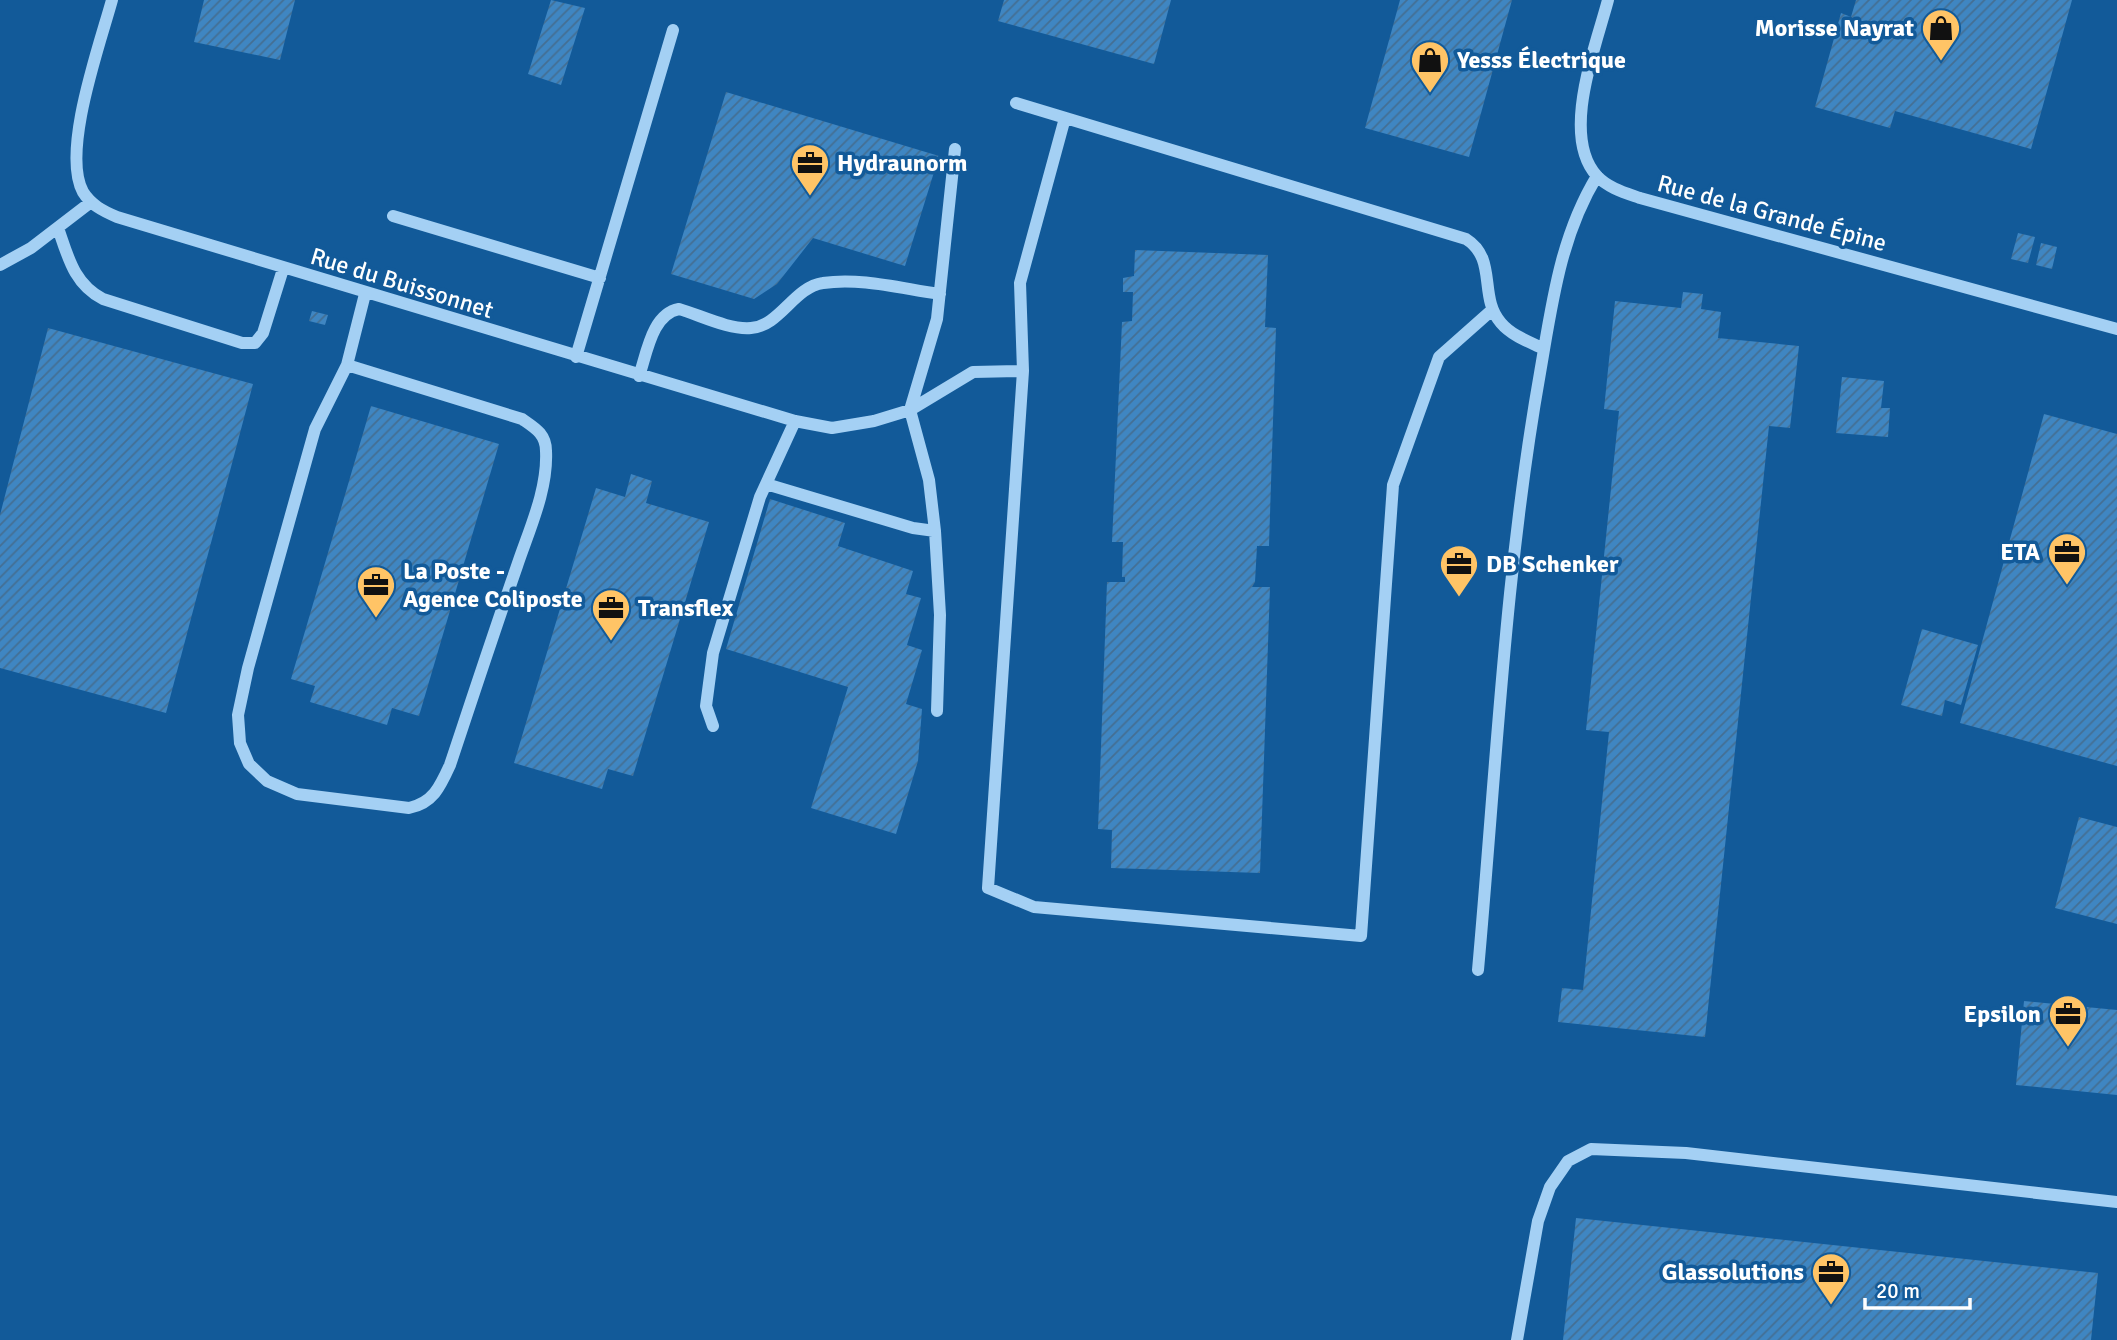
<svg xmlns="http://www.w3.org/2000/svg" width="2117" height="1340" font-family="Signika,sans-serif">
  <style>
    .building { fill: url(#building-hatch) }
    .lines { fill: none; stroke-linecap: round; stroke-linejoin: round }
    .minor { stroke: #a4d0f4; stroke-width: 12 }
    .labels { text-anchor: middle; stroke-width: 7; stroke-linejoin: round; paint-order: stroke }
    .poi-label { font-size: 24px; font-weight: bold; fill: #fff; stroke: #125a99; text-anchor: start }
    .street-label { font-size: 24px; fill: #fff; stroke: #125a99 }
  </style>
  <defs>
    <pattern id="building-hatch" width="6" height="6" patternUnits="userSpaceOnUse" patternTransform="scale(1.75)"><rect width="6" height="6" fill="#3f86c2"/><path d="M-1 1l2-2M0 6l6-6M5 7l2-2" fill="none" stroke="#446f93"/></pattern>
  </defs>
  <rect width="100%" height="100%" fill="#125a99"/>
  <!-- building -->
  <path class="building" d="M204 0H295L280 60 194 42Z
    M551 0 585 8 561 85 528 74Z
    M1004 0H1171L1154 64 998 21Z
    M1400 0H1512L1469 157 1365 128Z
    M1856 0H2072L2031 149 1895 111 1890 128 1815 107 1841 13 1851 17Z
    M726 92 939 156 905 266 813 238 777 284 754 299 671 274Z
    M2018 233 2035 237 2028 263 2011 259Z
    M2041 243 2057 247 2052 269 2036 265Z
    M1135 250 1268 255 1265 327 1276 328 1269 546H1257L1255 582 1252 587H1270L1260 873 1111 868 1112 830 1098 829 1107 582H1125V577H1122L1123 542H1112L1122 322 1132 321 1133 292H1123V278L1134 276Z
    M1683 292 1703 294 1701 309 1721 312 1718 338 1799 346 1790 428 1769 426 1705 1037 1558 1022 1562 988 1583 990 1609 732 1586 730 1619 411 1604 409 1615 301 1681 308Z
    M312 311 328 315 325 325 309 321Z
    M48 328 253 384 166 713 0 668V515Z
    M1842 377 1884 381 1881 408H1890L1888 437 1836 433Z
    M371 406 499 444 419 716 392 708 387 725 310 702 315 686 291 679Z
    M2044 414 2117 434V766L1960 723Z
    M631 474 652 481 646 503 709 522 633 776 608 769 602 789 514 763 596 488 625 497Z
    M770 499 845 523 838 546 913 571 906 594 921 598 907 645 922 650 906 704 922 709 918 761 896 834 811 808 848 687 726 649Z
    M1922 629 1978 645 1961 705 1945 700 1942 716 1901 705Z
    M2079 817 2117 827V924L2055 908Z
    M2024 1001 2117 1010V1095L2016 1085Z
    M1576 1218 2098 1273 2091 1340H1563Z"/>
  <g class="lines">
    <!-- minor -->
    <path class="minor" d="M112 0C100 44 61 152 83 192 91 205 103 211 117 217L795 421 832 428 874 421 910 410 973 372 1023 371 988 888 1034 907 1361 936 1393 485 1439 357 1492 310
      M1608 0C1596 46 1560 136 1597 176 1608 188 1626 193 1640 198L2117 329
      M1016 103 1466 239C1498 259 1478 297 1501 323 1512 336 1530 342 1544 349
      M393 216 600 278
      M58 228C68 257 74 284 103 299L242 343H255L263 333 283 269
      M0 265 31 248 91 202
      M576 357 673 30
      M347 365 522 419C535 428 546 434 546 451 548 490 529 530 517 566 494 632 472 699 450 765 440 787 433 803 409 808L297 794 267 781 249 764 240 743 238 715 248 668 315 429 347 365 365 294
      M1023 371 1020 283 1065 118
      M639 376C647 353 652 314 679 309 700 315 729 330 751 328 780 326 794 287 823 283 860 277 903 289 940 294
      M766 484 913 528 935 531
      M937 711 940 615 935 531 929 480 910 410 937 319 955 149
      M713 726 706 706 713 653 760 497 795 421
      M1478 970C1496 771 1505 570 1540 373 1552 304 1560 237 1597 176
      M1517 1340 1538 1221 1550 1187 1568 1161 1591 1149 1686 1153 2117 1202"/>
  </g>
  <!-- icons -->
  <defs>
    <g id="shop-pin" transform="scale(2.0125)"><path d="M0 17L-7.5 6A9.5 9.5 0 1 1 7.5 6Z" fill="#ffc466" stroke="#125a99"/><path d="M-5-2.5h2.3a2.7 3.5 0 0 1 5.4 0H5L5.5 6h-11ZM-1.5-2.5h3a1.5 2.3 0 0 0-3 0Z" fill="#111"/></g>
    <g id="office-pin" transform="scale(2.0125)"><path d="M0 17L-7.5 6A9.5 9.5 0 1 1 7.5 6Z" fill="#ffc466" stroke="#125a99"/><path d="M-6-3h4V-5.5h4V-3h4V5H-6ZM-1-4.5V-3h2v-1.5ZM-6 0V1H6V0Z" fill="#111"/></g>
  </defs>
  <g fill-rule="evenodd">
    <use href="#shop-pin" x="1941" y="28"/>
    <use href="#shop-pin" x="1430" y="60"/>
    <use href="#office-pin" x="810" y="163"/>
    <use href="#office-pin" x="2067" y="552"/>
    <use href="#office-pin" x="1459" y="564"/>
    <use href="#office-pin" x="376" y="585"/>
    <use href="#office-pin" x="611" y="608"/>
    <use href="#office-pin" x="2068" y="1014"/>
    <use href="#office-pin" x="1831" y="1272"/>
  </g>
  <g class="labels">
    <!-- poi labels -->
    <g class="poi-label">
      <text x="1914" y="36" text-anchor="end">Morisse Nayrat</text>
      <text x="1457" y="68">Yesss Électrique</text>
      <text x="837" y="171">Hydraunorm</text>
      <text x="2040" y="560" text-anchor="end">ETA</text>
      <text x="1486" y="572">DB Schenker</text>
      <text x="403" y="579">La Poste -<tspan x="403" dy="28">Agence Coliposte</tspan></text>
      <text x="638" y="616">Transflex</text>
      <text x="2041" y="1022" text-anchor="end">Epsilon</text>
      <text x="1804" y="1280" text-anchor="end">Glassolutions</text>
    </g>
    <!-- street labels -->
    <g class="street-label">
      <text transform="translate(1772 213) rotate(15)" y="8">Rue de la Grande Épine</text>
      <text transform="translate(402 283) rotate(17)" y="8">Rue du Buissonnet</text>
    </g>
  </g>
  <!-- scale -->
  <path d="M1865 1298v10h105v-10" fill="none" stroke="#ffffff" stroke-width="3.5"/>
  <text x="1876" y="1298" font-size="21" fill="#ffffff" stroke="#125a99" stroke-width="5" paint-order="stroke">20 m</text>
</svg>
